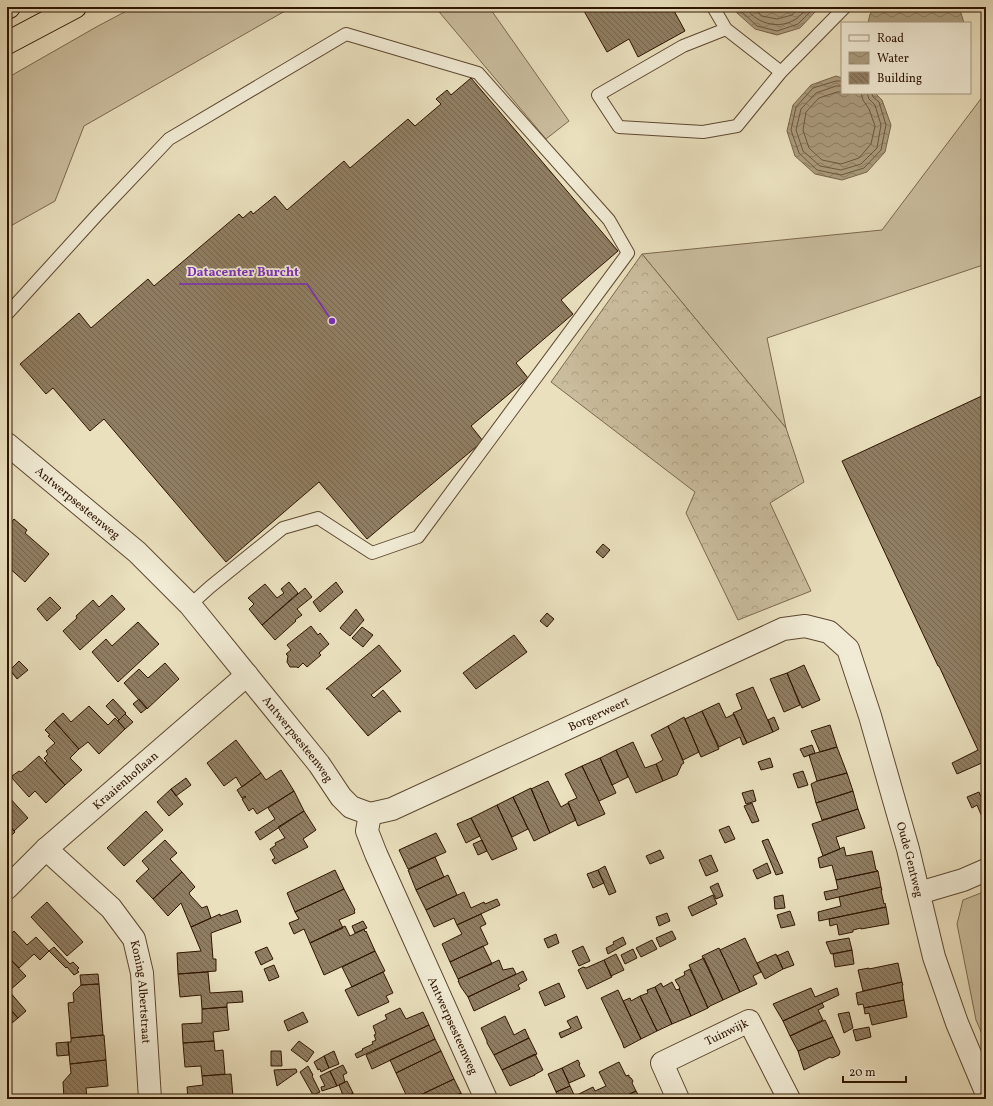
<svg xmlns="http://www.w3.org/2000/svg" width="993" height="1106" font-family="Vollkorn,serif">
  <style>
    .grass { fill: #cabd9e; stroke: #7c684f }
    .forest { fill: url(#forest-crowns); stroke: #7c684f }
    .water { fill: url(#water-waves); stroke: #78654b }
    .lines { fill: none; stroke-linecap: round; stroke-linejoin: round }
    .shore { stroke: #6c583e; stroke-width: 1 }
    .building { fill: url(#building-back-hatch); stroke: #2e1400 }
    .lane-casing { stroke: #5d4730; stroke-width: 14 }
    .street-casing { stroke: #5d4730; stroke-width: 24 }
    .highway-casing { stroke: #2e1400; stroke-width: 24 }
    .lane { stroke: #f1ebd5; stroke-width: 12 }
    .street { stroke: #f1ebd5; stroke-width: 22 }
    .highway { stroke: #eae0be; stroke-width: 22 }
    .labels { text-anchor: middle; stroke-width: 3.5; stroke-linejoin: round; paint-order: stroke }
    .street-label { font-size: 12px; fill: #2e1400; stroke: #f1ebd5 }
    .leader { fill: none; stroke: #7b2cbf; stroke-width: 1.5 }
    .callout-dot { fill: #7b2cbf; stroke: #f1ebd5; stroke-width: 1.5 }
    .callout-label { font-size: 13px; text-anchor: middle; font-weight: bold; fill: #7b2cbf; stroke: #f1ebd5; stroke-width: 3.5; stroke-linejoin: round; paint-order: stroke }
  </style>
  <defs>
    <pattern id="forest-crowns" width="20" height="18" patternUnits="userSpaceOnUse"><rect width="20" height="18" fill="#cabd9e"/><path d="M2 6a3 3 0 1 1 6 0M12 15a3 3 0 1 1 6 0" fill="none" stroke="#aea286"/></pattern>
    <pattern id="water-waves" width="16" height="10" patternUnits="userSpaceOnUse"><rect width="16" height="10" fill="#aa9b7d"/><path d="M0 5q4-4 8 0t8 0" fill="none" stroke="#8b7d64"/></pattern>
    <pattern id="building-back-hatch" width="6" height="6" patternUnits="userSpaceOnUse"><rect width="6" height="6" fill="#907e63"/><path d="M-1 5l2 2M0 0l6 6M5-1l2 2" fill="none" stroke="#76664f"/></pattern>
  </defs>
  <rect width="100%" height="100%" fill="#eae0be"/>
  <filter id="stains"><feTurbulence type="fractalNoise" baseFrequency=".005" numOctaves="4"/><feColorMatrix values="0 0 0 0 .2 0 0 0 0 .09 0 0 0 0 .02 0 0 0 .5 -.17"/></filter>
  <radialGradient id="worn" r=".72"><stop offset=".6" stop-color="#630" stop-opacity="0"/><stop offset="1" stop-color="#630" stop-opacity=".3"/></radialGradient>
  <!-- grass -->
  <path class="grass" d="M134 7H292L84 126 55 201 7 228V78L98 26Z
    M435 7H489L569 121 546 139Z
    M986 92V264L767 338 786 428 642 254 882 230Z
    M986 891V1043L976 1020 957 924 963 900Z"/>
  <!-- forest -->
  <path class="forest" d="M642 254 786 428 804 482 770 503 811 591 738 620 686 513 695 492 551 382Z"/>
  <!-- water -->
  <path class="water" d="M736 7H817L816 11 800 28 777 35 755 29 737 13Z
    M876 7H956L960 10 964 23H868L870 14Z
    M836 76 842 78V93H875L882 100 891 125 885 152 867 172 842 180 815 174 795 156 787 131 793 105 811 85Z"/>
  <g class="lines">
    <!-- shore -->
    <path class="shore" d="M740 7 741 11 757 26 777 31 798 24 812 10 813 7
      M745 7C756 23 777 30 794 20 799 18 804 11 808 7
      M753 7 762 16 777 19 792 15 799 7
      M842 81H836L813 88 796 107 791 130 799 153 817 170 841 175 864 168 881 150 886 125 879 102 873 97 872 93
      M842 86H836L816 93 801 109 796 130 803 151 820 166 841 170 861 164 877 148 881 125 875 105 869 99 867 93
      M842 92H837L819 98 806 112 803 130 809 148 822 160 841 164 859 158 871 144 875 126 869 109 863 100 861 93"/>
  </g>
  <!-- building -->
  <path class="building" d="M591 7H672L685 31 638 57 629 39 607 52 584 11Z
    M471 78 618 251 561 300 573 314 516 363 528 378 471 426 483 441 367 539 319 482 226 562 104 419 90 431 53 388 46 394 20 364 79 313 91 328 148 279 154 286 239 214 243 218 251 211 253 214 275 196 287 210 344 161 350 168 408 119 415 126 441 104 436 99 447 90 451 95Z
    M986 394V765L984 762 957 774 952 763 978 750 939 666H938L842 461Z
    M14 519 27 530 25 533 49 554 25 582 7 566V528Z
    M603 544 610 550 603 558 596 552Z
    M289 582 298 593 262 625 249 609 254 604 248 598 265 584 277 598 284 593 281 589Z
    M336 582 343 592 320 612 313 602Z
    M305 588 312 597 297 609 302 615 295 620 296 621 275 640 262 625Z
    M112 595 125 609 80 650 63 631 77 618 76 616 93 600 99 607Z
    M50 597 61 608 47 621 37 609Z
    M356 609 364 620 350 636 340 628Z
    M547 613 554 619 547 627 540 621Z
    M138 622 159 644 118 682 92 652 106 639 112 646Z
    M311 626 318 635 320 633 329 644 319 653 321 655 307 667 303 663 298 668 297 667H290L287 662 288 656 286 654 291 650 287 645Z
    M362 627 373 635 363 647 352 638Z
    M514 635 527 652 476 689 463 673Z
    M379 645 401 671 371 695 374 698 383 690 401 712 399 711 368 736 328 689H326Z
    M19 661 28 670 17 679 10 670Z
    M165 663 179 679 147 709 124 683 139 669 148 678Z
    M804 665 820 700 802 708 787 673Z
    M787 673 800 705 784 712 770 679Z
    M753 687 773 732 747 743 733 713 742 709 736 694Z
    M113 699 126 713 119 720 106 706Z
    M139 699 147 708 141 713 133 704Z
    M719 703 726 718 734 714 747 743 743 745 740 737 719 747 702 711Z
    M89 706 108 725 115 718 125 729 99 754 88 742 79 749 54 721 63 713 71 722Z
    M702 711 719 749 701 757 685 719Z
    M125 714 133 722 125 729 118 721Z
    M684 717 699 752 683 760 668 726Z
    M774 717 779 729 773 732 768 720Z
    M54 721 79 749 70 758 82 770 65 785 45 763 47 761 44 758 48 754 46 751 55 743 48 736 50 735 45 730Z
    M830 725 837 747 820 752 811 731Z
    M668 726 684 763 682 764 677 775 663 781 656 764 663 760 651 735Z
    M236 740 261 773 242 787 236 777 224 786 207 763Z
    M633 742 645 768 656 764 663 781 636 793 616 750Z
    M812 745 815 753 804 757 800 749Z
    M837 747 847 773 817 781 809 755Z
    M616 750 628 777 612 785 600 758Z
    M39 756 65 785 46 803 35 791 29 797 12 778V776L19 771 21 772Z
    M600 758 616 793 599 801 582 766Z
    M770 758 773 767 761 770 758 762Z
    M582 766 605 814 578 826 568 802 577 798 565 774Z
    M281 770 294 791 257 814 253 808 249 811 242 799 246 797 245 796 242 798 237 790 261 773 266 780Z
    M803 771 808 785 798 788 793 774Z
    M847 773 853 791 816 803 811 784 817 781Z
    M186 778 191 785 176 796 171 789Z
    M548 781 561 807 568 803 576 820 550 833 531 789Z
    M531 788 550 833 534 841 513 797Z
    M171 789 183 804 169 816 157 802Z
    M753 790 756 801 746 804 742 793Z
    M294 791 304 811 260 840 255 832 275 819 268 808Z
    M853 791 858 809 822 820 816 803Z
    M979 792 981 797 983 796V795L986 793V826L977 805 972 808 967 797Z
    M7 795 28 818 14 831 7 823Z
    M513 797 528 829 512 837 497 805Z
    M752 803 759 821 752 823 744 806Z
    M497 805 517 849 492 860 487 851 471 818Z
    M858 809 865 828 836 837 840 849 823 856 812 824Z
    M146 811 163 830 124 866 107 848Z
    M304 811 316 830 303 839 308 847 275 864 272 860 275 858 270 849 276 845 275 843 285 838 278 827Z
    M471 818 480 836 466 843 457 824Z
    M7 823 15 832 7 840Z
    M729 826 735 839 725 843 719 830Z
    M436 833 446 852 408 869 399 850Z
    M768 839 783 873 776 875 762 841Z
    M165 840 177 853 170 859 182 872 153 899 136 881 149 869 142 861Z
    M482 840 487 851 478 855 473 844Z
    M844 847 846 856 872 851 876 870H877L878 871 836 880 832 865 820 868 818 858Z
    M660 850 664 858 650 864 646 856Z
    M711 855 718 871 706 876 699 860Z
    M435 857 444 877 416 890 408 870Z
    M767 863 771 873 757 879 753 870Z
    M605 866 616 892 609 895 598 870Z
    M335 870 344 889 295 912 287 893Z
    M598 870 604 883 593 888 587 874Z
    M878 871 881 887 826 900 824 892 838 889 836 880Z
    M182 872 195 887 189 893 190 895 202 908 207 906 211 918 191 927 181 903 168 916 153 899Z
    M448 875 457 895 426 910 416 890Z
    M718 883 723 896 716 899 710 887Z
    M881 887 882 890H881L884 904 885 903 886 907 819 921 818 912 841 906 839 897Z
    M344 889 355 910 354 911 355 913 339 920 343 928 310 943 304 929 294 934 289 923 299 919 295 912Z
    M464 892 471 908 484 902 485 904 497 899 500 905 457 925 454 918 434 927 426 910Z
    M713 895 717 904 692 916 688 907Z
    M783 895 785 908 775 909 774 897Z
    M47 902 83 942 67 956 31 917Z
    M886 907 889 924 861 929V928L853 930V932L839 935 837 924 830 926 829 919Z
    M237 910 241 922 211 933 213 959H216V971L178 974 177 953 201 951 191 927 220 914V916Z
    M790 911 795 925 781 928 777 915Z
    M667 913 670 921 659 926 656 917Z
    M481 914 486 924 480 927 488 944 450 962 442 944 462 934 457 925Z
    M363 921 367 928 355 933 352 926Z
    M345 926 350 936 364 929 365 932 366 931 375 951 324 975 310 943Z
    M14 931 27 945 36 937 49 951 40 960 34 954 19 968 7 956V938Z
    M672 931 676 939 660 947 656 938Z
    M556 934 559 943 548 948 544 939Z
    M623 937 626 944 608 954 606 948 614 944 613 942Z
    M745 938 761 972 753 976 757 984 740 992 720 950Z
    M849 938 852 950 831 954 826 942Z
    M652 940 657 949 641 957 636 948Z
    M483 946 492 964 458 979 450 962Z
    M583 946 590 961 579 966 572 951Z
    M54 947 70 964 73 962 79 968 77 970 79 972 74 975 67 967 66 968 49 951Z
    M267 947 273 959 261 965 255 952Z
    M719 948 740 992 723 1000 702 956Z
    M633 949 637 958 625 964 621 955Z
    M852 950 854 964 835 967 833 954Z
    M375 951 385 971 352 987 342 967Z
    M788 951 794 965 783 969 777 956Z
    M616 954 624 970 611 976 604 960Z
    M776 954 783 969 765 979 757 963Z
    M7 956 26 976 9 991 26 1011 18 1018 7 1006Z
    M704 958 723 1000 710 1006 708 1008 689 965Z
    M499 960 503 970 513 968 516 974 468 997 461 987 458 981H459L458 979Z
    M604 960 612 977 587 989 578 970 583 967 586 968Z
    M898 963 902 982 863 991 858 970 869 968V969Z
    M274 965 279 977 269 981 264 969Z
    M690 969 708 1008 691 1016 679 989 680 988 675 980 685 975 684 972Z
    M523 971 527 980 518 985 520 989 474 1011 468 997Z
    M208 972 210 993 242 991 243 1002 227 1003V1007L202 1009 201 995 180 997 178 974Z
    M383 972 393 993 386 996 389 1002 358 1016 345 990Z
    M98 974 99 984 81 985 80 975Z
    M672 982 676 990 679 989 691 1016 672 1024 655 987 661 983 663 987Z
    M902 982 903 985H902L904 1000 864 1008 863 1004 858 1005 856 993Z
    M559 983 565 997 545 1006 539 992Z
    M99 984 103 1035 71 1038 68 1003 74 1002 73 993 81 985Z
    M655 987 672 1024 657 1031 640 996 648 993 647 990Z
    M811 988 815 997 837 988 839 995 783 1021 773 1004Z
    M618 990 641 1039 624 1048 622 1042 601 998Z
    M640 996 657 1031 641 1039 623 1001 630 998 631 1001Z
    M904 1000 907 1017 872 1025 869 1013 865 1014 864 1008Z
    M822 1003 824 1007 818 1010 823 1020 790 1036 783 1021Z
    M7 1006 18 1018 12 1023 8 1019 7 1020Z
    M227 1007 229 1030 213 1032 214 1041 183 1043 182 1024 202 1023V1009Z
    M400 1008 406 1019 423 1012 429 1025 357 1058 355 1054 363 1050 362 1049 373 1044 372 1042 376 1040 374 1035 376 1034 373 1026 387 1019 385 1015Z
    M303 1012 308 1022 288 1031 284 1021Z
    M849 1012 853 1028 844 1033 838 1014Z
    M505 1016 514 1035 525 1029 529 1038 494 1055 487 1043V1041L481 1028Z
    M577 1016 582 1028 561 1038 559 1033 571 1028 567 1021Z
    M825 1020 833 1037 798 1051 790 1036Z
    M429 1025 435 1039 372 1069 366 1055Z
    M869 1027 871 1037 856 1041 853 1030Z
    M104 1035 106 1060 70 1064 68 1042H71V1038Z
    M833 1037 840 1052 839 1055 832 1058 830 1057 804 1070 798 1051Z
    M529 1038 537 1054 502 1070 494 1055Z
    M435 1039 441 1051 396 1073 390 1060Z
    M214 1041 215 1051 223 1050 225 1074 202 1076 201 1066 185 1067 183 1043Z
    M299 1041 314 1052 307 1062 291 1050Z
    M68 1042 69 1055 57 1056 56 1043Z
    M271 1051H281L282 1066H271Z
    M334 1051 339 1064 329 1068 324 1056Z
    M441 1051 454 1079 412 1099H408L396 1073Z
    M535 1054 543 1070 534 1075H535L510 1086 502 1070Z
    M324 1056 329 1068 321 1072 320 1069 318 1070 314 1062Z
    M106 1060 108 1086 86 1088 87 1098H64L63 1082 71 1073 70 1064Z
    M578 1060 580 1064 579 1065 585 1076 569 1083 562 1068Z
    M619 1062 626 1076 629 1075V1077L631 1078 633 1081 632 1083 636 1091 619 1099H576L575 1096 593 1087 595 1091 606 1086 599 1072Z
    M343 1065 347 1073 343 1075 345 1082 337 1086 330 1071Z
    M308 1066 313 1075 312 1076 320 1092 313 1095 300 1072Z
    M562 1068 570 1086 556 1092 548 1074Z
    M296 1069 297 1072 277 1086 274 1070Z
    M330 1071 337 1086 322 1091 321 1087 325 1086 320 1076Z
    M231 1074 233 1097H223V1099H188L187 1087 203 1085 202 1076Z
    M454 1079 461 1093 448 1099H412Z
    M347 1081 353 1093 344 1098 339 1085Z
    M570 1086 576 1099H560L556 1092Z
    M636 1091 641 1099H619Z
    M353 1093 356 1099H345L344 1098Z
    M461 1093 464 1099H448Z"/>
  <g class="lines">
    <!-- lane casing -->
    <g class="lane-casing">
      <path id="lane" d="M713 7 726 29 781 72 845 7
        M726 29 683 46 598 95 619 127 703 132 737 126 781 72
        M7 314 97 215 169 139 346 34 478 73 609 220 628 253 418 537 372 553 318 518 283 528 210 587 190 605"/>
    </g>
    <!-- street casing -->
    <g class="street-casing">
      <g id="street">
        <path id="s1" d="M7 444 137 552 190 605 319 764 341 797 351 807 370 814"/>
        <path id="s2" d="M370 814 392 809 783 629 805 626 829 632 848 649 870 716 908 849 934 957 957 1023 986 1092"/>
        <path id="s3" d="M370 814 367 831 376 854 486 1099"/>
        <path id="s4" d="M46 849 111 908 134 939 142 973 150 1099"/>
        <path id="s5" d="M7 888 46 849 247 675"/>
        <path d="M919 893 963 880 986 870"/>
        <path id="s6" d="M678 1099 662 1063 749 1021 789 1099"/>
      </g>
    </g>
    <!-- highway casing -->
    <g class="highway-casing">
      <path id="highway" d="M7 8 9 7
        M7 43 75 7"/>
    </g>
    <!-- lane -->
    <use href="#lane" class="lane"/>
    <!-- street -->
    <use href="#street" class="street"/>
    <!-- highway -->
    <use href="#highway" class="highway"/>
  </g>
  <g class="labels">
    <!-- street labels -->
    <g class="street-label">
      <text dy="4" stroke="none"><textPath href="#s1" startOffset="92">Antwerpsesteenweg</textPath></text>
      <text dy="4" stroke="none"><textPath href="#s2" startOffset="250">Borgerweert</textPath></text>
      <text dy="4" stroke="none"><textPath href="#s1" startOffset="416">Antwerpsesteenweg</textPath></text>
      <text dy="4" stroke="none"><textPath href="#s5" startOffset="160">Kraaienhoflaan</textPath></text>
      <text dy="4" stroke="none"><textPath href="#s2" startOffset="745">Oude Gentweg</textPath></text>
      <text dy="4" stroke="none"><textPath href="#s4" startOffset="180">Koning Albertstraat</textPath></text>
      <text dy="4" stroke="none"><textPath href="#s3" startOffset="230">Antwerpsesteenweg</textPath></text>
      <text dy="4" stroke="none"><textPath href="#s6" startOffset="111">Tuinwijk</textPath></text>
    </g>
  </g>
  <!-- callouts -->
  <path class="leader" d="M332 321L307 284H179"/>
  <circle class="callout-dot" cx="332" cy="321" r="4"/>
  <g class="callout-label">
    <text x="243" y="276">Datacenter Burcht</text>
  </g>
  <!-- margin -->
  <rect width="993" height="1106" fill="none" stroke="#eae0be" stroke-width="24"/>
  <rect x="8" y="8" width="977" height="1090" fill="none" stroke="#2e1400" stroke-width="2"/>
  <rect x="12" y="12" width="969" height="1082" fill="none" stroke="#2e1400"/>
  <!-- legend -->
  <rect x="841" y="22" width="130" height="72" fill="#f1ebd5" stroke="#a39580"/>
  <rect x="849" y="35" width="20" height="6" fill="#f1ebd5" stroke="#a39580"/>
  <text x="877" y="42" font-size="12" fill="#2e1400">Road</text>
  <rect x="849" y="52" width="20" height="12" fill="url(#water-waves)" stroke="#a39580"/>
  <text x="877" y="62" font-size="12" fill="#2e1400">Water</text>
  <rect x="849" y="72" width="20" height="12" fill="url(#building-back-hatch)" stroke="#a39580"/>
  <text x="877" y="82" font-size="12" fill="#2e1400">Building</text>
  <!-- scale -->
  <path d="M843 1076v6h63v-6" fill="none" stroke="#2e1400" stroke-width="2"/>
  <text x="849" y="1076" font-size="12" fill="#2e1400" stroke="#f1ebd5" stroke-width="3" paint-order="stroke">20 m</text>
  <rect width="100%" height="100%" filter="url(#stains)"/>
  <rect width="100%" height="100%" fill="url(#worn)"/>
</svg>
